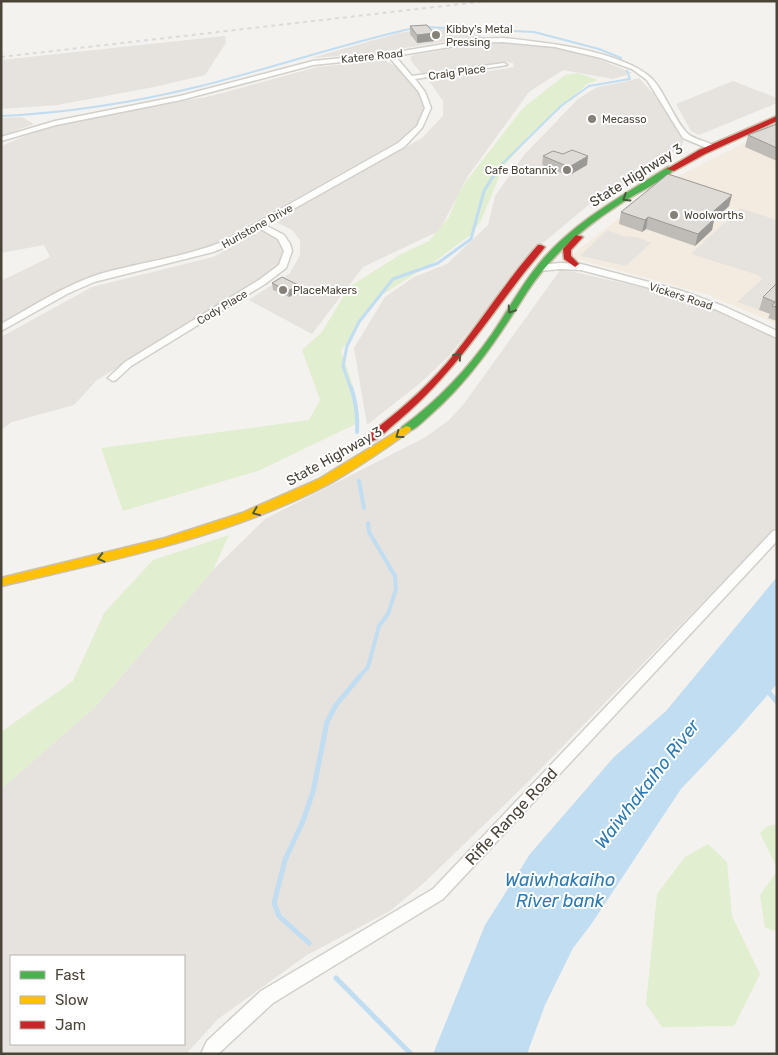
<svg xmlns="http://www.w3.org/2000/svg" width="778" height="1055" font-family="Rubik,sans-serif">
  <style>
    .commercial { fill: #f3ebdf }
    .industrial { fill: #e6e2de; fill-rule: evenodd }
    .green { fill: #e1eecf }
    .parking { fill: #e6e3df }
    .water { fill: #c0ddf1 }
    .lines { fill: none; stroke-linecap: round; stroke-linejoin: round }
    .stream-far3 { stroke: #c0ddf1; stroke-width: 2 }
    .stream-far2 { stroke: #c0ddf1; stroke-width: 3 }
    .stream-far1 { stroke: #c0ddf1; stroke-width: 4 }
    .stream { stroke: #c0ddf1; stroke-width: 5 }
    .street-casing { stroke: #d2d0cb; stroke-width: 3 }
    .fast-casing { stroke: #ccbfa9; stroke-width: 3 }
    .slow-casing { stroke: #ccbfa9; stroke-width: 3 }
    .jam-casing { stroke: #ccbfa9; stroke-width: 3 }
    .street { fill: #fdfdfc; fill-rule: evenodd }
    .fast { fill: #4caf50; fill-rule: evenodd }
    .slow { fill: #ffc107; fill-rule: evenodd }
    .jam { fill: #c62828; fill-rule: evenodd }
    .rail { stroke: #dbdbda; stroke-width: 2; stroke-dasharray: 4 4; stroke-linecap: butt }
    .wall { fill: #bfbcb8 }
    .shaded-wall { fill: #9b9996 }
    .building { fill: #dedbd6; stroke: #9b9996 }
    .oneway { stroke: #4b593e }
    .poi-dot { fill: #868178; stroke: #fff; stroke-width: 2 }
    .labels { text-anchor: middle; stroke-width: 4; stroke-linejoin: round; paint-order: stroke }
    .far-poi-label { font-size: 11px; fill: #4b4439; stroke: #fff; text-anchor: start }
    .far-street-label { font-size: 11px; fill: #4b4439; stroke: #fff }
    .street-label { font-size: 14px; fill: #4b4439; stroke: #fff }
    .near-street-label { font-size: 16px; fill: #4b4439; stroke: #fff }
    .near-water-label { font-size: 18px; font-style: italic; fill: #2e7ab2; stroke: #fff }
  </style>
  <rect width="100%" height="100%" fill="#f4f2ee"/>
  <!-- commercial -->
  <path class="commercial" d="M777 126V324L706 294 569 257 661 185Z"/>
  <!-- industrial -->
  <path class="industrial" d="M452 28 473 31 484 38 453 40 369 54 311 58 399 33 425 29Z
    M225 36 226 43 205 75 154 87 57 105 1 109V60Z
    M527 43 584 53 632 73 613 79 563 70 529 92 468 176 439 231 363 267 312 334 249 300 290 273 300 255V240L292 230 274 221 422 138 443 116V101L429 81 514 67 513 63 507 62 422 74 411 61 410 58 413 55 480 44Z
    M385 60 404 72 416 83 427 110 410 133 395 143 205 249 84 278 1 324V281L50 257 44 245 1 253V146L25 136 66 123 211 96 317 67Z
    M639 78 662 103 684 138 682 146 591 203 537 248 449 356 419 384 367 425 354 348 385 297 414 277 447 264 488 225 495 196 524 155 578 99 597 87 624 82Z
    M733 81 777 98V103L699 135 691 131 676 104Z
    M22 117 34 124 1 136V118Z
    M262 229 275 236 282 244 287 255 272 274 97 380 74 405 12 422 1 430V337L92 287 213 257Z
    M561 269 684 297 716 310 777 339V526L528 782 425 882 390 911 307 955 218 1019 186 1054H1V789L95 707 213 570 265 519 424 438 448 421 463 405ZM11 956H184V1044H11Z"/>
  <!-- green -->
  <path class="green" d="M578 73 598 80 587 84 536 130 503 167 481 221 469 236 437 260 377 298 341 351 351 379 360 422 258 471 123 511 101 448 309 420 320 400 302 350 322 332 349 287 401 254 429 241 449 217 458 194 467 180 523 108 565 75Z
    M229 535 213 570 95 707 1 789V732L73 681 104 613 153 560Z
    M777 824V868L760 833 768 826Z
    M708 844 727 862 732 916 760 974 734 1026 662 1027 646 1004 657 894 685 857Z
    M777 871V931L765 928 760 895Z"/>
  <!-- parking -->
  <path class="parking" d="M740 208 777 220V291L759 310 737 302 762 279 758 275 691 254Z
    M607 230 623 236 637 237 651 243 626 266 580 256Z"/>
  <!-- water -->
  <path class="water" d="M777 577V684L736 731 681 789 590 926 573 948 545 1005 527 1054H433L485 925 530 854 614 757 666 711Z"/>
  <g class="lines">
    <!-- stream-far3 -->
    <path class="stream-far3" d="M426 27 534 32 599 49 621 58
      M1 116C68 113 136 102 201 86 272 68 342 44 414 28
      M498 168 561 106 589 86 630 79 627 71"/>
    <!-- stream-far2 -->
    <path class="stream-far2" d="M351 389 343 366 347 346 359 322 393 279 438 263 471 239 484 191 499 167"/>
    <!-- stream-far1 -->
    <path class="stream-far1" d="M351 387C356 402 358 416 357 432
      M359 481 364 508
      M359 677 368 667 379 626 388 614 396 589 395 576 369 532 368 523"/>
    <!-- stream -->
    <path class="stream" d="M766 689 777 702
      M309 943 279 916 274 903 285 860 303 821 313 792 327 722 336 705 360 676
      M336 978 411 1054"/>
    <!-- street casing -->
    <g class="street-casing">
      <path id="street" d="M503 38C543 42 619 50 650 77 664 89 674 121 688 134 695 140 708 141 716 147L709 149 683 138 647 80 632 69 601 58 555 47 503 42 474 43 395 56 412 76 504 63 507 65 415 79 425 92 431 108 422 128 404 147 265 225 284 235 290 244 292 251 286 268 265 284 131 366 116 380 113 381 108 378 125 362 259 280 279 265 284 251 278 239 259 228 228 246 213 252 94 282 67 294 1 331V324C33 306 65 285 100 274 141 262 182 258 222 242L398 143 417 126 425 108 419 92 389 57 313 65 181 100 56 125 1 141V137L55 121 180 96 313 61 391 53 474 39Z
        M560 263 581 264 679 290 723 306 777 331V338L717 310 673 294 581 270 560 269 540 271 536 268 540 265Z
        M777 530V541L443 899 273 1003 218 1054H201L207 1041 261 991 433 889 773 531Z"/>
    </g>
    <!-- fast casing -->
    <g class="fast-casing">
      <path id="fast" d="M668 167 675 169C661 182 640 191 623 202 585 226 552 254 527 292 498 338 469 382 428 417 421 423 412 434 402 431L401 429 402 427C437 401 467 370 492 334 509 309 523 282 543 259 578 219 624 195 668 167Z"/>
    </g>
    <!-- slow casing -->
    <g class="slow-casing">
      <path id="slow" d="M406 426 410 427 411 429 410 431C383 450 356 469 327 485 225 538 111 560 1 586V578L165 538 242 513 319 479Z"/>
    </g>
    <!-- jam casing -->
    <g class="jam-casing">
      <path id="jam" d="M777 116V121L705 154 674 171 667 169 699 150Z
        M576 235 583 237 571 250V256L579 264 575 267 564 259 563 249Z
        M538 245H541L545 247C535 260 524 272 514 286 474 339 443 385 391 427 384 433 375 444 365 441L364 439 365 437C395 415 423 391 447 363 479 325 505 282 538 245Z"/>
    </g>
    <!-- street -->
    <use href="#street" class="street"/>
    <!-- fast -->
    <use href="#fast" class="fast"/>
    <!-- slow -->
    <use href="#slow" class="slow"/>
    <!-- jam -->
    <use href="#jam" class="jam"/>
    <!-- rail -->
    <path class="rail" d="M1 57 487 1"/>
  </g>
  <!-- wall -->
  <path class="wall" d="M410 26 434 33V41L417 43 410 34Z
    M777 124V161L745 147 748 135Z
    M543 156 587 165 568 176 542 165Z
    M729 206 714 220 712 230 695 246 646 229 642 232 619 224 621 212Z
    M272 283 298 285 299 291 289 297 273 290Z
    M777 283V321L768 318 770 314 759 310 763 297Z"/>
  <!-- shaded-wall -->
  <path class="shaded-wall" d="M434 33V41L417 43V35Z
    M588 156 587 165 568 176 569 167Z
    M732 195 729 206 714 220 712 230 695 246 698 234 708 216Z
    M648 217 646 229 642 232 645 220Z
    M298 285 299 291 289 297 288 291Z"/>
  <!-- building -->
  <path class="building" d="M427 25 434 33 417 35 410 26Z
    M777 124V148L748 135Z
    M572 150 588 156 569 167 543 156 553 151 563 154Z
    M668 174 732 195 708 216 714 219 698 234 648 217 645 220 621 212Z
    M282 277 298 285 288 291 272 283Z
    M777 283V307L772 306 775 302 763 297Z"/>
  <!-- one-way arrows -->
  <defs><path id="oneway-chevron" d="M-2-3.5L2.5 0L-2 3.5" fill="none" stroke-width="1.6" stroke-linecap="round" stroke-linejoin="round" transform="scale(1.25)"/></defs>
  <g class="oneway">
    <use href="#oneway-chevron" transform="translate(626 198) rotate(148)"/>
    <use href="#oneway-chevron" transform="translate(511 310) rotate(123)"/>
    <use href="#oneway-chevron" transform="translate(458 356) rotate(-52)"/>
    <use href="#oneway-chevron" transform="translate(399 435) rotate(144)"/>
    <use href="#oneway-chevron" transform="translate(256 512) rotate(158)"/>
    <use href="#oneway-chevron" transform="translate(101 558) rotate(166)"/>
  </g>
  <!-- markers -->
  <g class="poi-dot">
    <circle cx="436" cy="35" r="5"/>
    <circle cx="592" cy="119" r="5"/>
    <circle cx="567" cy="170" r="5"/>
    <circle cx="674" cy="215" r="5"/>
    <circle cx="283" cy="290" r="5"/>
  </g>
  <g class="labels">
    <!-- far-poi labels -->
    <g class="far-poi-label">
      <text x="446" y="33">Kibby's Metal<tspan x="446" dy="13">Pressing</tspan></text>
      <text x="602" y="123">Mecasso</text>
      <text x="557" y="174" text-anchor="end">Cafe Botannix</text>
      <text x="684" y="219">Woolworths</text>
      <text x="293" y="294">PlaceMakers</text>
    </g>
    <!-- far-street labels -->
    <g class="far-street-label">
      <text transform="translate(372 56) rotate(-6)" y="4">Katere Road</text>
      <text transform="translate(457 72) rotate(-8)" y="4">Craig Place</text>
      <text transform="translate(257 226) rotate(-29)" y="4">Hurlstone Drive</text>
      <text transform="translate(681 296) rotate(18)" y="4">Vickers Road</text>
      <text transform="translate(222 307) rotate(-31)" y="4">Cody Place</text>
    </g>
    <!-- street labels -->
    <g class="street-label">
      <text transform="translate(636 175) rotate(-32)" y="5">State Highway 3</text>
      <text transform="translate(334 456) rotate(-29)" y="5">State Highway 3</text>
    </g>
    <!-- near-street labels -->
    <g class="near-street-label">
      <text transform="translate(511 816) rotate(-47)" y="6">Rifle Range Road</text>
    </g>
    <!-- near-water labels -->
    <g class="near-water-label">
      <text transform="translate(647 784) rotate(-52)" y="6">Waiwhakaiho River</text>
      <text x="560" y="886">Waiwhakaiho<tspan x="560" dy="21">River bank</tspan></text>
    </g>
  </g>
  <!-- border -->
  <rect width="778" height="1055" fill="none" stroke="#4b4439" stroke-width="5"/>
  <!-- legend -->
  <rect x="10" y="955" width="175" height="90" fill="#ffffff" stroke="#b7b4b0"/>
  <rect x="20" y="971" width="25" height="8" fill="#4caf50" stroke="#b7b4b0"/>
  <text x="55" y="980" font-size="15" fill="#4b4439">Fast</text>
  <rect x="20" y="996" width="25" height="8" fill="#ffc107" stroke="#b7b4b0"/>
  <text x="55" y="1005" font-size="15" fill="#4b4439">Slow</text>
  <rect x="20" y="1021" width="25" height="8" fill="#c62828" stroke="#b7b4b0"/>
  <text x="55" y="1030" font-size="15" fill="#4b4439">Jam</text>
</svg>
